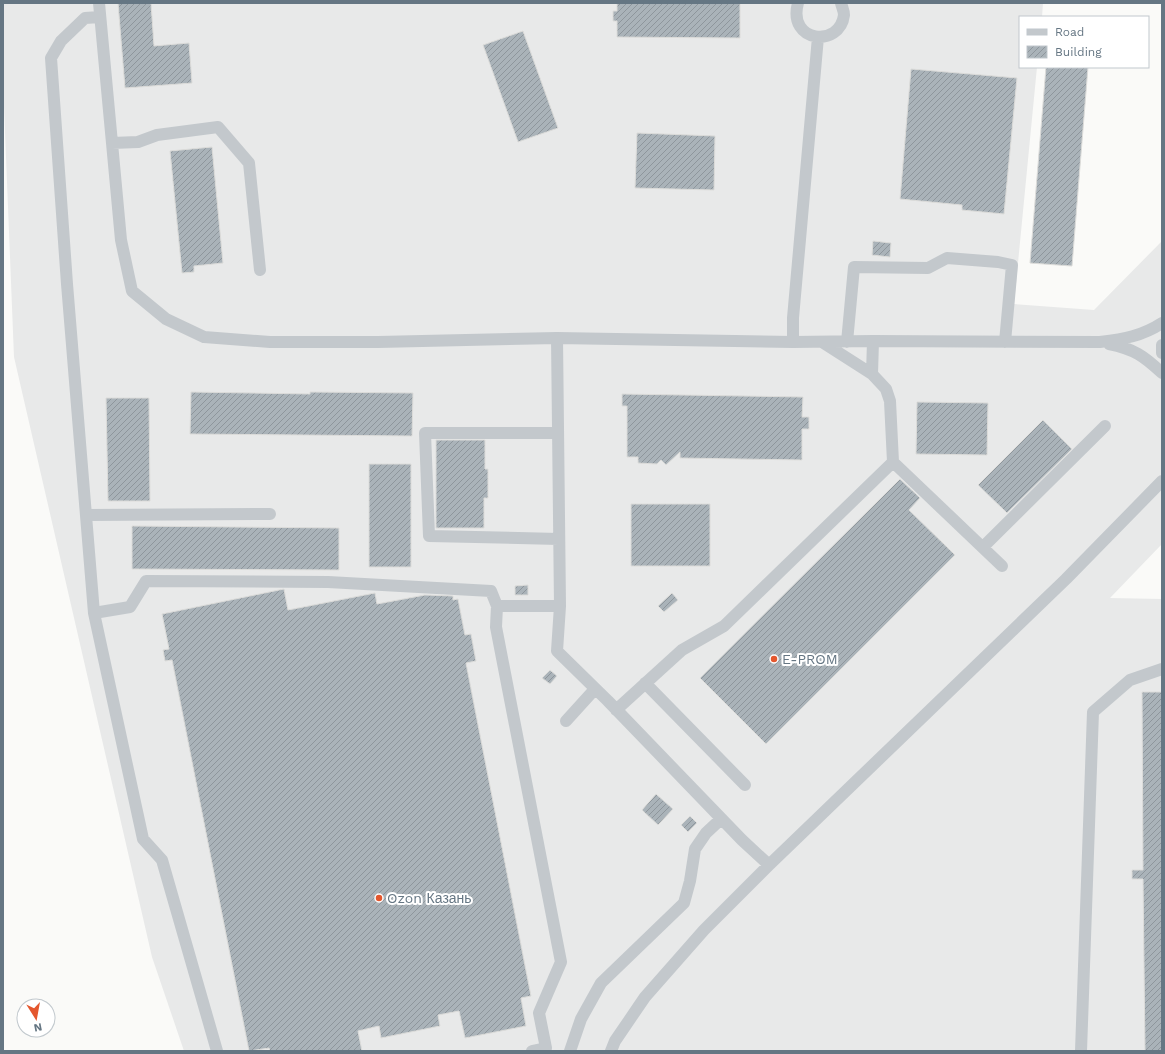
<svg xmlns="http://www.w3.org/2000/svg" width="1165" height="1054" font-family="'Work Sans',sans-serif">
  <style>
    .built { fill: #e8e9e9 }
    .building { fill: url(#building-hatch); stroke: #dcdcda }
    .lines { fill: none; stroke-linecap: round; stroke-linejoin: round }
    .minor { stroke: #c3c8cc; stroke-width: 12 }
    .poi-dot { fill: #e4572e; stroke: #fff; stroke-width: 1.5 }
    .labels { text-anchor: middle; stroke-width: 4; stroke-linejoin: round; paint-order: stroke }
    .poi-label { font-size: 14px; fill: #657683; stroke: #fff; text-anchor: start }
  </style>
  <defs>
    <pattern id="building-hatch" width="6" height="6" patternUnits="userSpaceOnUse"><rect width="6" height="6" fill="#aab3b9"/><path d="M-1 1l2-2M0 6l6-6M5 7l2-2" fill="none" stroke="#8e969c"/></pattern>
  </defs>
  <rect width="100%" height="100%" fill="#fafaf8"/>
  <!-- built -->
  <path class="built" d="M3 3H1043L1042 17H1020V67H1037L1014 304 1094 310 1162 241V544L1110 598 1162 599V1051H184L152 957 14 357 3 82Z"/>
  <!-- building -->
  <path class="building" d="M118 3H151L154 46 189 43 192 83 125 88Z
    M617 3H740V38L617 37V21H613V11H617Z
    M523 31 558 128 518 142 483 45Z
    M1046 67H1088L1072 266 1030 263Z
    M911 69 1017 78 1004 214 962 210V205L900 199Z
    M637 133 715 136 714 190 635 188Z
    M212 147 223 263 194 266V272L182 273 170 151Z
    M873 241 891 243 890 257 872 255Z
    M191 392 310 394V392L413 393 412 436 190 434Z
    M622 394 803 397 802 417H809V429H802V460L680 458V452L666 465 661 460 657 464 638 463V457H627V406H622Z
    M106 398H149L150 501H108Z
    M917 402 988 403 987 455 916 454Z
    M1043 420 1072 449 1007 513 978 485Z
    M436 440H485V469H488V498H484V528H436Z
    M369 464H411V567H369Z
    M900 479 920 498 909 510 955 555 766 744 700 678Z
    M631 504H710V566H631Z
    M132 526 339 528V570L132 569Z
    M528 585V595H515V586Z
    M284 589 288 610 375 593 377 604 425 595 453 596V600L458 599 465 635 471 634 476 661 466 663 531 996 521 998 526 1026 465 1038 459 1011 438 1015 440 1026 381 1038 379 1026 358 1031 362 1051H270L269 1048 249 1051 172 660 165 661 163 650 169 649 162 614Z
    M672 593 678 600 664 612 658 606Z
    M550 670 557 676 550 684 542 678Z
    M1142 692H1162V1051H1145L1143 879H1132V870H1143Z
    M656 794 673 809 658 825 642 810Z
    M690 816 697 823 688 832 681 825Z"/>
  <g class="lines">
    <!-- minor -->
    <path class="minor" d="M99 3 121 240 132 291 166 319 204 337 270 342H378L557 338 793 342 873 341 1100 342C1124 339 1142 336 1162 323
      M798 3C787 43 840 48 844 15 844 11 842 7 841 3
      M112 143 138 142 157 135 218 127 249 163 260 270
      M557 338 560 606 557 651 608 701 742 840 769 865
      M873 341 872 374 886 389 890 401 893 462 1002 566
      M793 342V318L818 37
      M822 342 872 374
      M847 342 854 267 928 268 947 258 998 262 1012 265 1005 342
      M1109 344C1134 349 1144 356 1162 373
      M1162 345V353
      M558 433H425L429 536 559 539
      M86 515 270 514
      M983 547 1105 426
      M497 606H560
      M94 613 67 284 51 58 61 41 85 18 100 17
      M645 683 745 785
      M616 710 682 650 724 626 893 462
      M566 721 595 689
      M217 1051 162 860 143 839 94 613 130 607 146 581 328 582 491 591 497 606 496 627 561 962 539 1013 546 1048 532 1051
      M570 1051 581 1019 601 983 684 903 690 881 695 849 706 833 721 819
      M611 1051 615 1041 645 997 704 930 769 865 1066 579 1162 481
      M1081 1051 1093 712 1130 680 1162 669"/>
  </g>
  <!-- markers -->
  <g class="poi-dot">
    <circle cx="774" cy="659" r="4"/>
    <circle cx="379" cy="898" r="4"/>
  </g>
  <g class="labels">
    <!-- poi labels -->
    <g class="poi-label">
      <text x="782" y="664">E-PROM</text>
      <text x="387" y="903">Ozon Казань</text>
    </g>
  </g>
  <!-- border -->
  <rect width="1165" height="1054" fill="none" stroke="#657683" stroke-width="8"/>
  <!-- legend -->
  <rect x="1019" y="16" width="130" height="52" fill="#ffffff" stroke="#c1c8cd"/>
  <rect x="1027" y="29" width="20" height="6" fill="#c3c8cc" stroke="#c1c8cd"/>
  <text x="1055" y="36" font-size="12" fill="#657683">Road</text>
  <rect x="1027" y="46" width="20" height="12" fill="url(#building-hatch)" stroke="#c1c8cd"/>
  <text x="1055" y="56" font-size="12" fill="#657683">Building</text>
  <!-- north arrow -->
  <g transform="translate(36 1018) rotate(169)"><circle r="19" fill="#ffffff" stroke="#c1c8cd"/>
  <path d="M0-3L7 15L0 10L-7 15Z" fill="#e4572e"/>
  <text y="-6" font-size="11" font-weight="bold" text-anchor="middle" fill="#657683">N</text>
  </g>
</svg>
